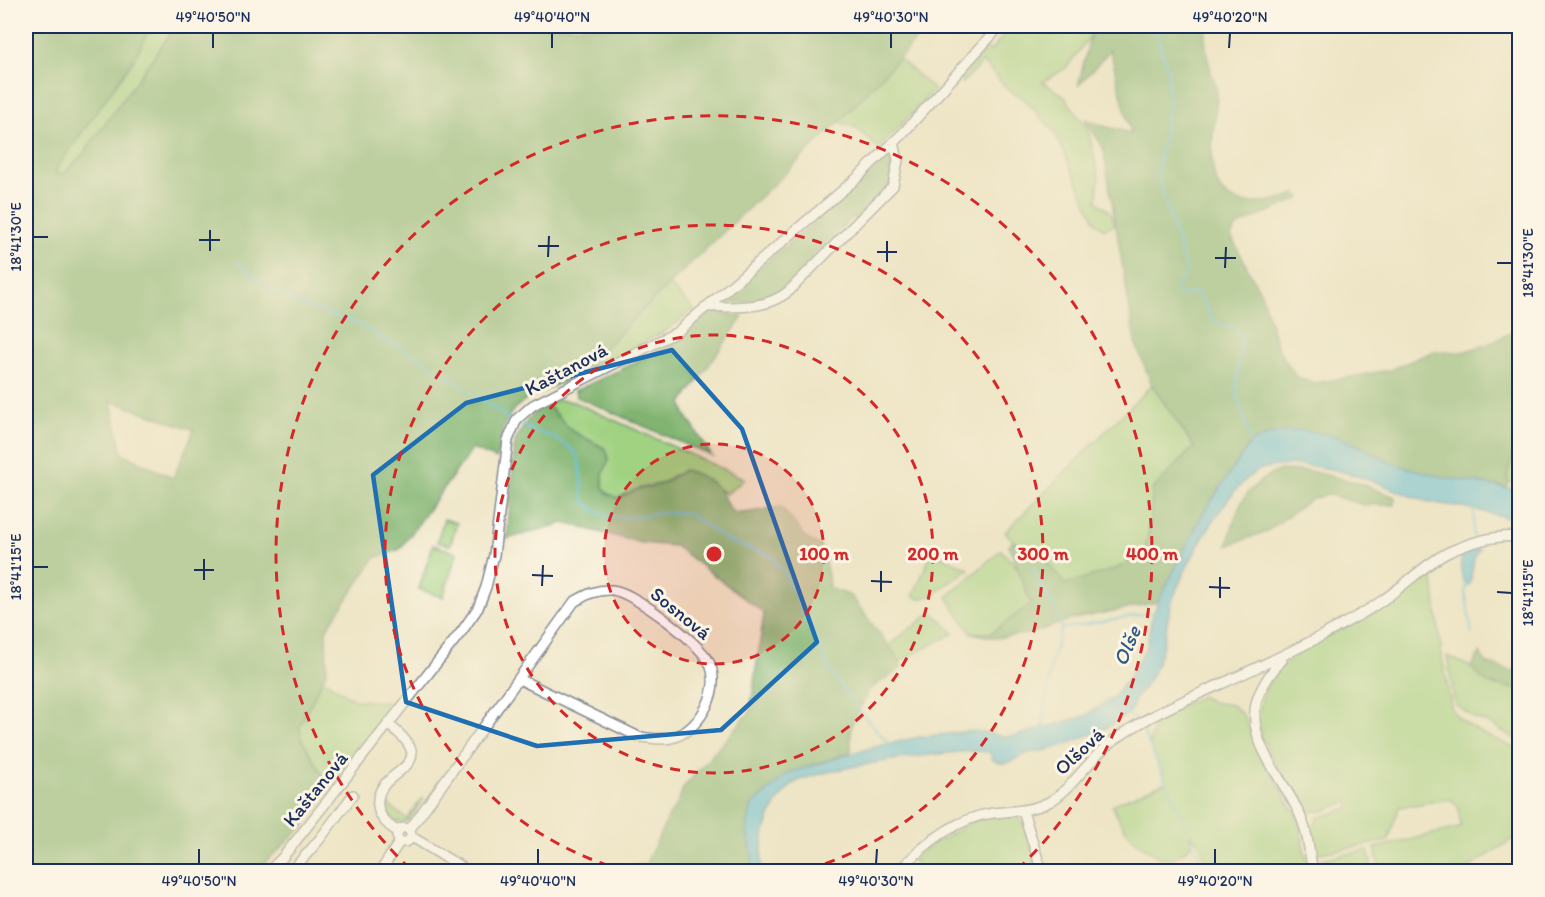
<svg xmlns="http://www.w3.org/2000/svg" width="1545" height="897" font-family="Itim,sans-serif">
  <style>
    .green { fill: #a0d282; stroke: #5e8070; stroke-width: 1.5 }
    .forest { fill: #80b470; stroke: #4e7267; stroke-width: 1.5; fill-rule: evenodd }
    .water { fill: #5dbddb; stroke: #3c769c; stroke-width: 1.5 }
    .lines { fill: none; stroke-linecap: round; stroke-linejoin: round }
    .stream { stroke: #5dbddb; stroke-width: 2 }
    .minor-casing { stroke: #848a92; stroke-width: 12 }
    .minor { stroke: #fff; stroke-width: 9 }
    .marked { fill: none; stroke: #1f6fb2; stroke-width: 4.5; stroke-linejoin: round }
    .ticks { fill: none; stroke: #1b2f5e; stroke-width: 2 }
    .ring { fill: none; stroke: #d62828; stroke-width: 3; stroke-dasharray: 10 8 }
    .labels { text-anchor: middle; stroke-width: 6; stroke-linejoin: round; paint-order: stroke }
    .street-label { font-size: 20px; fill: #1b2f5e; stroke: #fcf5e5 }
    .water-label { font-size: 21px; font-style: italic; fill: #2f5a84; stroke: #fcf5e5 }
    .centre { fill: #d62828; stroke: #fcf5e5; stroke-width: 3 }
    .ring-label { font-size: 18px; text-anchor: middle; font-weight: bold; fill: #d62828; stroke: #fcf5e5; stroke-width: 6; stroke-linejoin: round; paint-order: stroke }
    .neatline { fill: none; stroke: #1b2f5e; stroke-width: 2 }
    .ticks-label { font-size: 15px; text-anchor: middle; fill: #1b2f5e }
  </style>
  <rect width="100%" height="100%" fill="#fcf5e5"/>
  <filter id="ink" filterUnits="userSpaceOnUse"><feTurbulence type="fractalNoise" baseFrequency=".0167" numOctaves="2"/><feDisplacementMap in="SourceGraphic" scale="12" xChannelSelector="R" yChannelSelector="G"/><feConvolveMatrix kernelMatrix="1 2 1 2 8 2 1 2 1" color-interpolation-filters="sRGB"/></filter>
  <filter id="wash" filterUnits="userSpaceOnUse"><feTurbulence type="fractalNoise" baseFrequency=".008" numOctaves="4" result="noise"/><feDisplacementMap in="SourceGraphic" scale="24" xChannelSelector="R" yChannelSelector="G"/><feGaussianBlur stdDeviation="1.35" result="paint"/><feColorMatrix in="noise" values="0 0 0 0 0 0 0 0 0 0 0 0 0 0 0 0 0 1.4 0 .05"/><feComposite in="paint" operator="in"/></filter>
  <g filter="url(#wash)">
    <rect width="100%" height="100%" fill="#eee5c6"/>
    <!-- green -->
    <path class="green" d="M151 26H176L84 153 64 174 56 172V169L134 59Z
      M1011 26H1094L1091 35 1066 68 1042 82 1063 95 1088 129 1099 177 1097 201C1107 211 1113 209 1114 225L1104 229 1096 223 1054 131 1022 97 1009 91 983 62 962 83 961 77 987 48 991 51Z
      M899 58 934 90 878 149 857 128 839 122Z
      M669 284 694 310 664 332 588 371 595 358Z
      M1152 385 1194 447 1152 490 1151 521 1144 553 1116 569 1065 584 1039 553 1013 541 1005 532Z
      M558 400 574 402 745 479 726 494 697 474 674 475 661 484 638 489 618 498 608 494 603 487V473L609 460 606 449 572 431 546 404Z
      M1519 437V485L1507 481C1507 468 1512 457 1513 444Z
      M444 519 457 523 450 545 437 542Z
      M433 545 457 553 443 597 419 589Z
      M1001 550 1018 569 1031 604 991 633H971L947 597Z
      M932 552 969 569 932 595 920 599 913 596Z
      M1426 573H1431L1433 579 1442 657 1452 710C1463 728 1500 741 1519 750V835L1464 871H1380L1375 848 1458 828 1461 826 1458 807 1451 799 1399 807 1388 841 1315 854 1309 829 1316 823 1317 818 1349 808V801L1323 811 1303 812 1261 737C1254 711 1264 679 1286 663 1313 641 1348 628 1378 610 1395 599 1409 585 1426 573Z
      M932 612 954 633 900 661 888 646Z
      M1447 656 1471 667 1482 679 1493 686 1503 685 1519 690V741L1494 726 1473 717 1455 704Z
      M323 679 354 700 386 702 393 708 330 788 301 738 300 726Z
      M1201 696 1213 702 1232 705 1241 713 1246 719 1253 738 1273 776 1295 813 1300 826 1308 871H1210C1203 858 1203 844 1190 834L1192 838 1191 845C1183 854 1172 861 1160 858 1134 841 1124 834 1112 805L1166 782 1152 752 1150 742 1155 723 1161 716Z
      M422 798 424 799 409 820 403 823 394 820 388 813 385 805 389 804 391 807 407 819Z
      M1014 814 1023 822 1039 871H925L912 860 923 850 977 819Z
      M1368 850 1373 871H1320V863L1322 859Z"/>
    <!-- forest -->
    <path class="forest" d="M26 26H151L134 59 56 169V173L64 174 84 153 176 26H929L839 122 669 284 595 358C586 374 583 373 567 380 519 402 504 403 497 459L472 449 400 549 375 558 326 630 327 670 300 726 301 738 330 788 304 826 256 871H26ZM111 401 194 430 173 478 122 453Z
      M1094 26H1207C1203 43 1208 59 1212 75 1214 81 1217 87 1217 93 1216 132 1193 207 1256 203 1269 203 1284 197 1297 194L1301 197V198L1237 226 1231 236 1262 296 1278 349 1295 375 1301 379 1316 383 1390 370 1434 351 1462 352 1486 345 1510 333 1519 323V437L1513 444C1513 448 1513 454 1512 459 1510 468 1505 473 1509 483L1506 487 1442 477 1391 463 1359 446 1335 436 1273 434 1251 442 1205 510 1158 602 1069 620 1033 633 996 638 971 633H991L1031 604 1009 546 1013 541 1039 553 1065 584 1116 569 1144 553 1151 521 1152 490 1194 447 1152 385 1135 342 1103 147 1085 119 1107 127 1131 133 1110 50 1078 86 1090 37Z
      M889 156 894 161 891 182 856 220 853 217 811 258 814 262 778 296 762 302 725 303 723 300C777 251 836 207 889 156Z
      M713 310 743 317 682 403 685 414 712 456 577 397 575 391 620 370 671 343Z
      M546 404 572 431 606 449 609 460 603 473V487L608 494 618 498 638 489 661 484 684 470C696 473 709 479 718 488 726 495 724 511 738 513 746 514 771 508 781 507L807 539 821 546 828 575 829 588 851 596 900 661 901 668 869 690 851 726V752L788 773 751 807 747 831 753 859 751 871H608L610 864 630 866 645 865 670 814 678 803 683 788 750 712 764 613 675 546 642 543 564 523 507 539 515 441 529 418Z
      M1280 470 1309 471 1356 482 1395 497V505H1363L1327 494 1310 500 1267 531 1227 546C1236 509 1243 486 1280 470Z
      M1480 653 1486 663 1508 670 1519 671V690C1509 686 1497 687 1490 684 1482 681 1477 673 1471 667Z"/>
    <!-- water -->
    <path class="water" d="M1299 430 1335 436 1359 446 1391 463 1442 477 1519 490V521C1501 516 1482 511 1462 507 1449 505 1435 504 1422 500 1405 495 1389 486 1372 481 1339 469 1299 460 1265 468 1232 476 1184 567 1173 599 1167 616 1166 635 1161 652 1158 662 1152 676 1146 685 1143 690 1137 694 1135 699 1134 700 1133 706 1132 708 1120 726 1065 746 1043 751 1038 752 1031 752 1026 754 1012 758 1008 769 993 760L990 752C964 747 812 769 793 784 769 805 759 841 762 871H751L753 859 747 831 751 807 788 773 867 749 919 737 972 731 985 732 1003 737 1015 736 1085 716 1115 696 1135 668 1147 645 1151 621 1158 602 1205 510 1251 442 1273 434Z
      M1479 549 1474 558 1470 584 1467 586C1460 578 1459 562 1464 552Z"/>
    <g class="lines">
      <!-- stream -->
      <path class="stream" d="M1154 26 1168 71 1169 101 1157 175 1187 272 1175 289 1181 296 1196 292 1199 294C1211 317 1208 323 1235 327L1242 336 1236 392 1252 445
        M237 262 268 288 302 305 354 322 423 360 513 421
        M521 425C538 432 564 439 576 454 582 462 582 490 583 500L598 513 620 518 662 513H688L728 541 771 556 784 572 831 672 856 707 891 746
        M1473 537 1474 507
        M1032 567 1060 619 1061 629
        M1466 583 1465 591 1472 634
        M1124 710 1136 720
        M1141 727 1187 828
        M1042 730 1051 665 1061 629 1155 612
        M1190 836 1206 872"/>
    </g>
  </g>
  <g filter="url(#ink)">
    <g class="lines">
      <!-- minor casing -->
      <g class="minor-casing">
        <path id="minor" d="M705 307C736 306 764 311 789 291L893 186 898 160 894 142
          M1282 660C1274 668 1268 677 1263 686 1236 732 1281 773 1299 813 1308 831 1309 852 1313 872
          M389 725C448 771 373 766 378 806 379 817 387 825 397 831
          M1023 811 1042 872
          M397 835a7 7 0 1 1 14 0a7 7 0 1 1-14 0Z
          M410 829 574 602C586 595 596 589 612 590 632 591 700 643 709 662 722 688 702 727 675 737 663 741 651 738 639 737L519 679
          M412 837 463 868 461 872
          M268 872 283 857 462 631 478 608 486 587 494 555 508 440 517 419 533 405 677 332 857 178 904 132 1000 26
          M291 872 319 840 353 795
          M380 872 400 841
          M898 872C923 845 956 818 993 813 1011 811 1030 811 1047 803 1069 793 1089 759 1109 744 1142 718 1183 701 1221 684 1261 666 1299 649 1336 628 1352 619 1368 611 1383 600 1406 585 1424 564 1449 552 1471 542 1496 534 1520 537"/>
      </g>
      <!-- minor -->
      <use href="#minor" class="minor"/>
    </g>
  </g>
  <!-- marked area -->
  <path d="M0 0H1545V897H0ZM672 350 742 429 817 642 721 730 537 746 406 702 373 475 466 403Z" fill="#eee5c6" fill-opacity=".55" fill-rule="evenodd"/>
  <path class="marked" d="M672 350 742 429 817 642 721 730 537 746 406 702 373 475 466 403Z"/>
  <!-- ticks -->
  <path class="ticks" d="M213 48V33M552 48V33M891 48V33M1229 48 1230 33M33 237H48M199 240H220M538 246H559M210 251V230M877 252H897M548 257 549 236M1215 258H1236M887 262V241M1497 263H1512M1225 268 1226 247M33 567H48M194 570H214M532 575 553 576M204 580V559M871 581 892 582M542 586 543 565M1209 587 1230 588M881 592V571M1497 592 1512 593M1220 598V577M199 864V849M538 864V849M876 864 877 849M1215 864V849"/>
  <!-- distance rings -->
  <circle cx="714" cy="554" r="110" fill="#d62828" fill-opacity=".12"/>
  <g class="ring">
    <circle cx="714" cy="554" r="110"/>
    <circle cx="714" cy="554" r="219"/>
    <path d="M626 871A329 329 0 1 1 802 871"/>
    <path d="M410 869A438 438 0 1 1 1018 869"/>
  </g>
  <g class="labels">
    <!-- street labels -->
    <g class="street-label">
      <text transform="translate(566 369) rotate(-28)" y="7">Kaštanová</text>
      <text transform="translate(681 613) rotate(39)" y="7">Sosnová</text>
      <text transform="translate(1079 751) rotate(-43)" y="7">Olšová</text>
      <text transform="translate(315 789) rotate(-51)" y="7">Kaštanová</text>
    </g>
    <!-- water labels -->
    <g class="water-label">
      <text transform="translate(1127 646) rotate(-67)" y="7">Olše</text>
    </g>
  </g>
  <circle cx="714" cy="554" r="9" class="centre"/>
  <g class="ring-label">
    <text x="824" y="560">100 m</text>
    <text x="933" y="560">200 m</text>
    <text x="1043" y="560">300 m</text>
    <text x="1152" y="560">400 m</text>
  </g>
  <!-- margin -->
  <rect width="1545" height="897" fill="none" stroke="#fcf5e5" stroke-width="66"/>
  <rect x="33" y="33" width="1479" height="831" class="neatline"/>
  <g class="ticks-label">
    <text x="213" y="22">49°40'50"N</text>
    <text x="552" y="22">49°40'40"N</text>
    <text x="891" y="22">49°40'30"N</text>
    <text x="1230" y="22">49°40'20"N</text>
    <text transform="translate(16 237) rotate(-90)" y="5">18°41'30"E</text>
    <text transform="translate(1528 263) rotate(-90)" y="5">18°41'30"E</text>
    <text transform="translate(16 567) rotate(-90)" y="5">18°41'15"E</text>
    <text transform="translate(1528 593) rotate(-90)" y="5">18°41'15"E</text>
    <text x="199" y="886">49°40'50"N</text>
    <text x="538" y="886">49°40'40"N</text>
    <text x="876" y="886">49°40'30"N</text>
    <text x="1215" y="886">49°40'20"N</text>
  </g>
</svg>
